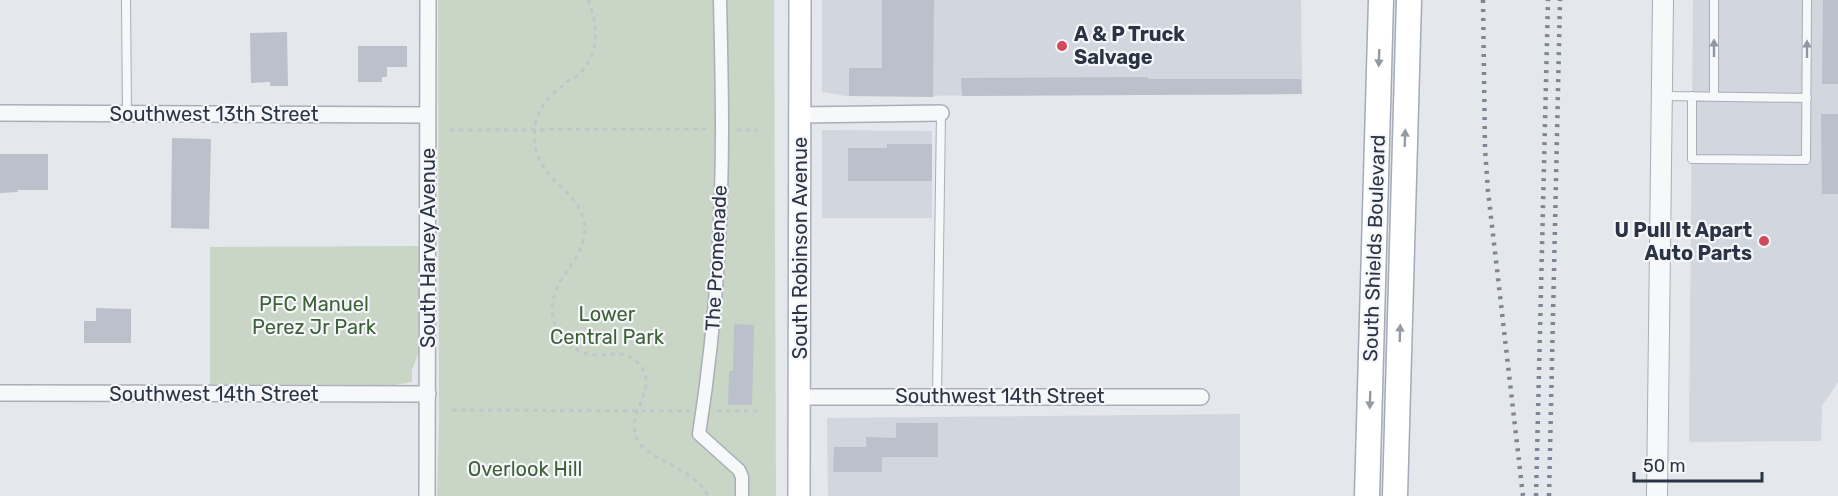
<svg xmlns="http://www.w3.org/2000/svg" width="1838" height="496" font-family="Rubik,sans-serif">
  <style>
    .built { fill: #d2d6de }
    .green { fill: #c9d6c5 }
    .building { fill: #bbc0ca }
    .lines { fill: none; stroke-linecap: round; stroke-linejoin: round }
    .service-casing { stroke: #a9aeb7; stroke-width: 10 }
    .pedestrian-casing { stroke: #a9aeb7; stroke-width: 15 }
    .minor-casing { stroke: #a9aeb7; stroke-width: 18 }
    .tertiary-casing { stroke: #a9aeb7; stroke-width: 22 }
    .secondary-casing { stroke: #a9aeb7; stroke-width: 24 }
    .primary-casing { stroke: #a3abb8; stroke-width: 27 }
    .path { stroke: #c2c5cb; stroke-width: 3; stroke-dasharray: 4.5 4.5; stroke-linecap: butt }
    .service { stroke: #f7f8fa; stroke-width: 8 }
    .pedestrian { stroke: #f7f8fa; stroke-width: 12 }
    .minor { stroke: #f7f8fa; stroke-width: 15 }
    .tertiary { stroke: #f7f8fa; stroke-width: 20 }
    .secondary { stroke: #fff; stroke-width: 21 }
    .primary { stroke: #fff; stroke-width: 24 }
    .rail { stroke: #7d8696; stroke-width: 4.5; stroke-dasharray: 3 6; stroke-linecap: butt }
    .oneway { fill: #9196a0 }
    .oneway2 { fill: #959aa2 }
    .poi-dot { fill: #d1495b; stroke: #f4f6f9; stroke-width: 2 }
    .labels { text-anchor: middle; stroke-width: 4.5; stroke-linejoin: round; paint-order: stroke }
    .poi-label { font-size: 20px; font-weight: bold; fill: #2b3445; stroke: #f4f6f9; text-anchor: start }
    .street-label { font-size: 20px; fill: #2b3445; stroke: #f4f6f9 }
    .park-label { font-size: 20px; fill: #3f6138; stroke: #f4f6f9 }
  </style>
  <rect width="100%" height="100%" fill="#e4e7ec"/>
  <!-- built -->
  <path class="built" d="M822 0H1301L1302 94 846 96 822 92Z
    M1693 0H1838V382L1822 406 1821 441 1689 442Z
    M822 130 932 131V218H822Z
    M1240 414V496H820H828L827 418Z"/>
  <!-- green -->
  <path class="green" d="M438 0H774L776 496H437L439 421Z
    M419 246V352L412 370V382L395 385 210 384V247Z"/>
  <!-- building -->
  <path class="building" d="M882 0H934L933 97 849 96V68H882Z
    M1823 0H1838V84H1822Z
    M287 32 288 86H270V82L251 83 250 33Z
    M358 46H407V67H387V77H382V82H358Z
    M1148 77V79H1301L1302 94 962 96 961 78Z
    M1821 114H1838V194H1822Z
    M172 138 211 139 209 229 171 228Z
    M887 144H932V181H848V148H887Z
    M0 154H48V190H17L18 192 0 193Z
    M96 308 131 309V343H84V321H96Z
    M734 324 754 325 752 405H728L729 371H733Z
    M896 423H938V457H882V472H833L834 447H866V437L896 438Z"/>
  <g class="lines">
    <!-- service casing -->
    <g class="service-casing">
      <path id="service" d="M126 0 127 113
        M1663 96 1807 98
        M1692 96V159L1806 160 1807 0
        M1714 96V0
        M937 396 941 113"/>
    </g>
    <!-- pedestrian casing -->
    <g class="pedestrian-casing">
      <path id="pedestrian" d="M720 0C721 43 722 85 722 128 722 230 715 333 699 434L739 470 742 477V496"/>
    </g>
    <!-- minor casing -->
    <g class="minor-casing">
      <path id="minor" d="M0 113 428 115
        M800 115 941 113
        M0 393 428 394
        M799 397H1201
        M427 496 428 0"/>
    </g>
    <!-- tertiary casing -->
    <g class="tertiary-casing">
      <path id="tertiary" d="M1657 496 1663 0"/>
    </g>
    <!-- secondary casing -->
    <g class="secondary-casing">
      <path id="secondary" d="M799 496 800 0"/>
    </g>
    <!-- primary casing -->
    <g class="primary-casing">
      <path id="primary" d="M1367 496 1381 0
        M1395 496 1409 0"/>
    </g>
    <!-- path -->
    <path class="path" d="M588 0C598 24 600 52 581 72 577 77 570 79 566 83 553 92 539 106 536 122 524 180 584 187 585 228 585 265 541 283 555 325 560 340 580 356 596 355 611 355 623 350 635 360 664 386 626 409 636 437 645 461 691 464 708 496
      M450 130 709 129
      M737 130H758
      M452 410 690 411
      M717 411H759"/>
    <!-- service -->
    <use href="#service" class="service"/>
    <!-- pedestrian -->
    <use href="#pedestrian" class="pedestrian"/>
    <!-- minor -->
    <use href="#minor" class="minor"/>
    <!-- tertiary -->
    <use href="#tertiary" class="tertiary"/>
    <!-- secondary -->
    <use href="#secondary" class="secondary"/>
    <!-- primary -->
    <use href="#primary" class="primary"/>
    <!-- rail -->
    <path class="rail" d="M1483 0 1485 149 1488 191 1523 496
      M1536 496 1548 0
      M1549 496 1560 0"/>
  </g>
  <!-- one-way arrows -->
  <defs><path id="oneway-solid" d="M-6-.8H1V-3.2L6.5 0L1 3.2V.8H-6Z" transform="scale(1.5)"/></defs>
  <g class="oneway">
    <use href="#oneway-solid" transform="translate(1714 48) rotate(-90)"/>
    <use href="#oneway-solid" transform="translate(1807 49) rotate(-90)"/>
  </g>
  <g class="oneway2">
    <use href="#oneway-solid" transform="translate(1379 58) rotate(92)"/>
    <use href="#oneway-solid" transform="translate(1405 138) rotate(-88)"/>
    <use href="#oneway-solid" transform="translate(1400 333) rotate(-88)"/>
    <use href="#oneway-solid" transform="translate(1370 400) rotate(92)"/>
  </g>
  <!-- markers -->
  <g class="poi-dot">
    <circle cx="1062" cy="46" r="6"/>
    <circle cx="1764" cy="241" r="6"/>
  </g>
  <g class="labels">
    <!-- poi labels -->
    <g class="poi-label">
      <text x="1074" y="41">A &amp; P Truck<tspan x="1074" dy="23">Salvage</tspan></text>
      <text x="1752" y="237" text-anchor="end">U Pull It Apart<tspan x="1752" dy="23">Auto Parts</tspan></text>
    </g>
    <!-- street labels -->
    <g class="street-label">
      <text x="214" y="121">Southwest 13th Street</text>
      <text transform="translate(428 248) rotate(-90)" y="7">South Harvey Avenue</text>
      <text transform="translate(800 248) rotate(-90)" y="7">South Robinson Avenue</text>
      <text transform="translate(1374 248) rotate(-88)" y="7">South Shields Boulevard</text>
      <text transform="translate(716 258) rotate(-87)" y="7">The Promenade</text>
      <text x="214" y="401">Southwest 14th Street</text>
      <text x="1000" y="403">Southwest 14th Street</text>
    </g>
    <!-- park labels -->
    <g class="park-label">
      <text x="314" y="311">PFC Manuel<tspan x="314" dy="23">Perez Jr Park</tspan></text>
      <text x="607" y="321">Lower<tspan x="607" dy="23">Central Park</tspan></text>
      <text x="525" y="476">Overlook Hill</text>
    </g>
  </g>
  <!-- scale -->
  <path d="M1634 472v9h128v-9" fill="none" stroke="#2b3445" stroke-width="3"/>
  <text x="1643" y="472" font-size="18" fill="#2b3445" stroke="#f4f6f9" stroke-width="4.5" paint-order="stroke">50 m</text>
</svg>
